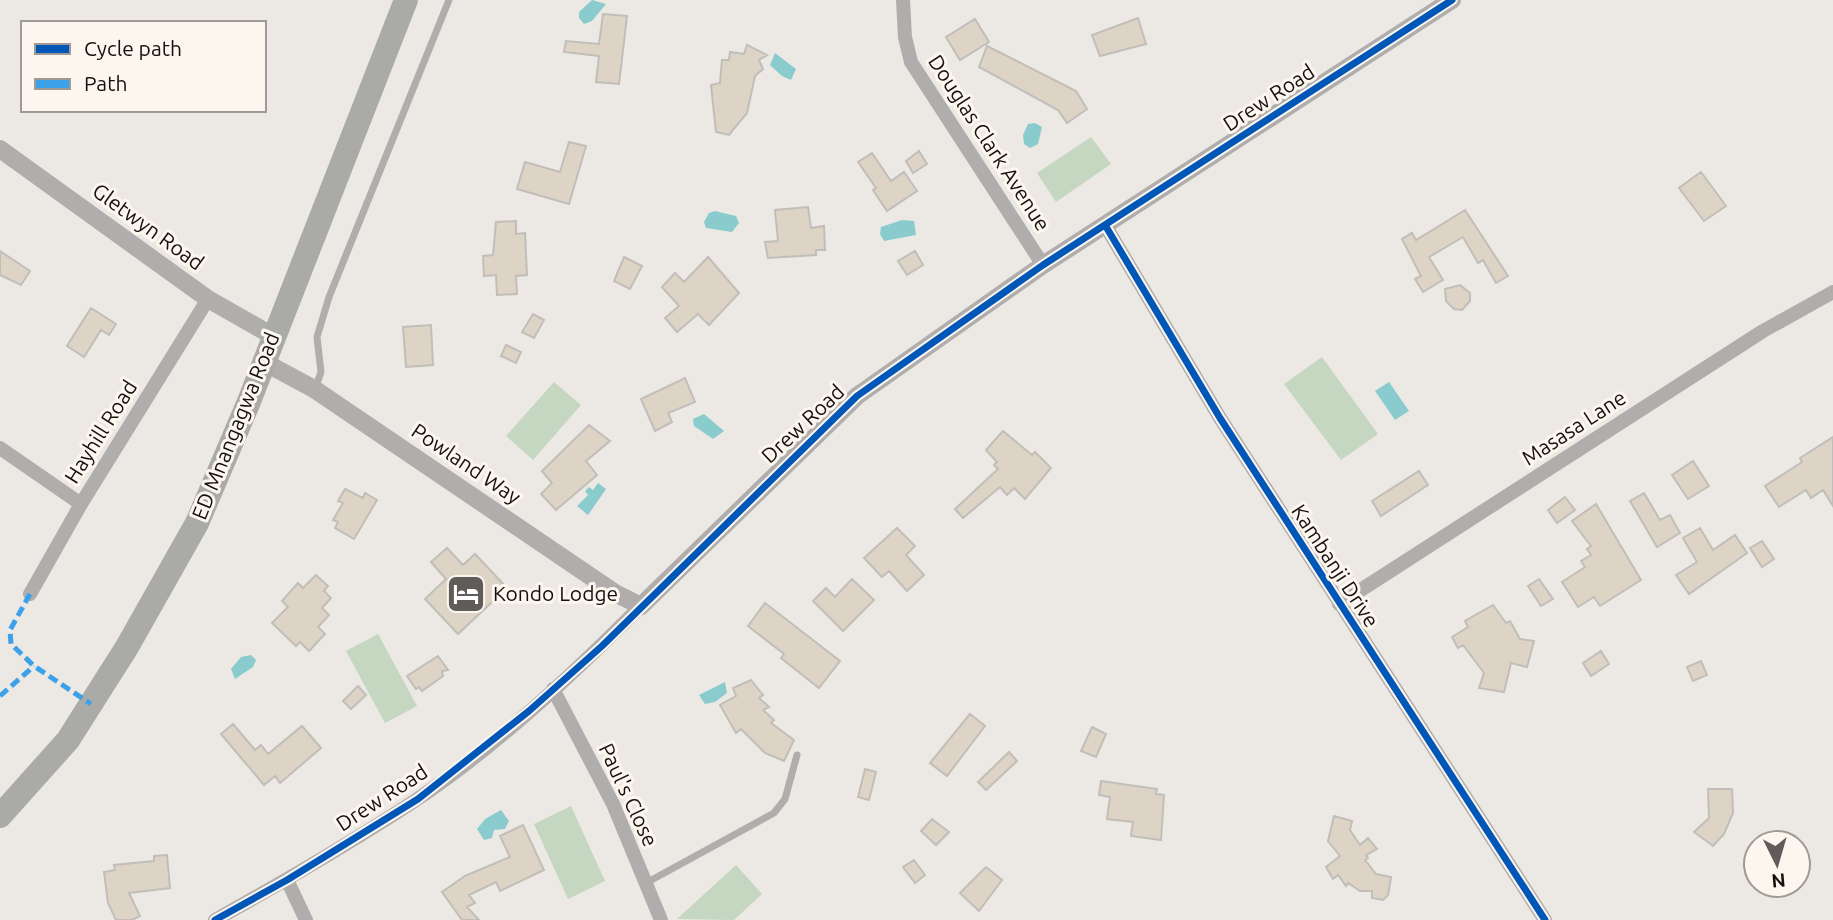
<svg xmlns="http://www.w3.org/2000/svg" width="1833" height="920" font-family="Ubuntu,sans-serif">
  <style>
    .green { fill: #c5d6c1 }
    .water { fill: #8acbce }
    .building { fill: #ded4c6; stroke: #c1beba; stroke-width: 2 }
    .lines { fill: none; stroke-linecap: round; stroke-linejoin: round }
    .service { stroke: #b0aead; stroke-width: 7 }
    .minor { stroke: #b0aead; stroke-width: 14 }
    .tertiary { stroke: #b0aead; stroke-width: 18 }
    .trunk { stroke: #aaaaa6; stroke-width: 24 }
    .quiet { stroke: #3da1e9; stroke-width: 5; stroke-dasharray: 10 5; stroke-linecap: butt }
    .cycleway-casing { stroke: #fdf6ef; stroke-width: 11 }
    .cycleway { stroke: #0057b8; stroke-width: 7 }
    .labels { text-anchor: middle; stroke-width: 6; stroke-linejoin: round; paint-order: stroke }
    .street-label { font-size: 21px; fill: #13100e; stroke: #fdf6ef }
    .poi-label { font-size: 21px; fill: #13100e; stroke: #fdf6ef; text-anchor: start }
  </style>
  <rect width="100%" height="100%" fill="#ece9e4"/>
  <!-- green -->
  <path class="green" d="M1091 137 1111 164 1056 202 1037 173Z
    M1322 357 1378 434 1341 460 1284 384Z
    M554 382 581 405 533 460 506 436Z
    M378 634 417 706 385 723 346 651Z
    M571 806 605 881 568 899 534 824Z
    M736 865 762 894 734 920 677 919Z"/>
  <!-- water -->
  <path class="water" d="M592 0 606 4 592 21 584 24 579 18V12Z
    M775 53 796 69 791 80 782 76 770 65Z
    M1035 123 1042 127 1038 144 1030 148 1024 144 1023 135 1028 124Z
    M715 211 736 216 739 223 732 232 706 228 704 222 709 213Z
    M902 220 914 221 916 235 884 241 880 234 881 227Z
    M1389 382 1409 411 1395 420 1375 391Z
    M704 414 724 431 713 439 694 426 693 419Z
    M598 483 606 489 588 515 577 506 588 495 585 491 589 487 593 490Z
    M251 655 256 660 253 667 235 679 231 669 241 657Z
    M725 682 727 693 715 702 705 704 699 695Z
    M501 810 509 821 505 829 494 830 492 838 484 840 477 829 485 819Z"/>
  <!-- building -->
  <path class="building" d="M603 14 627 16 619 84 596 82 599 56 564 52 566 41 599 44Z
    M1138 18 1146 44 1100 56 1092 35Z
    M975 19 989 42 960 60 946 37Z
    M747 45 767 55 759 60 763 69 755 76 747 113 729 135 716 132 711 85 720 83 722 60H729L730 52 744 54Z
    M987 46 1076 91 1087 109 1067 123 1058 110 979 67Z
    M569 142 586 146 569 204 517 189 525 162 560 172Z
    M919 151 927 164 913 173 906 161Z
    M872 153 891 181 904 172 917 191 887 211 873 190 876 188 858 162Z
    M1701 172 1726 206 1704 221 1679 188Z
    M808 207 811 228 824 226 825 250H816V255L768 258 765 242 778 241 775 210Z
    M1465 210 1508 276 1496 283 1483 260 1478 263 1463 237 1429 257 1443 280 1423 292 1415 279 1421 276 1402 239 1412 233 1416 240Z
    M516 221V234L525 233 527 275 516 276 517 294 497 295 496 275 484 276 483 256 493 255 496 222Z
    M0 251 30 271 21 285 0 275Z
    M915 251 923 265 907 275 898 261Z
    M624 257 642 266 630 289 614 281Z
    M708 257 739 293 709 325 698 314 677 332 665 318 679 306 662 287 675 273 684 282Z
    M1460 285 1470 293V301L1462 310 1454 309 1446 301 1445 289Z
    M91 308 116 324 109 335 101 330 84 357 67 346Z
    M533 314 544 320 534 338 522 332Z
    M431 325 433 365 406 367 403 327Z
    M506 345 521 352 516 363 501 356Z
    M685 378 695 402 668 413 672 422 655 431 641 399Z
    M589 425 610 441 586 461 597 475 556 510 541 494 552 483 542 471Z
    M1003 431 1032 455 1035 452 1051 468 1025 499 1014 488 1007 495 1000 487 963 518 955 509 998 469 994 465 997 462 986 450Z
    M1833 437V506L1823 490 1811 498 1806 490 1779 507 1765 486 1802 462 1800 458Z
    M1693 461 1709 486 1688 499 1672 475Z
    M1419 471 1428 485 1381 516 1372 501Z
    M345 489 363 498 365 493 377 500 354 539 335 528 338 522 333 520 343 503 338 501Z
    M1644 493 1660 520 1670 515 1680 533 1657 547 1630 501Z
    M1565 497 1575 510 1557 523 1548 510Z
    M1596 504 1641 580 1600 606 1594 597 1578 607 1562 582 1585 567 1581 561 1591 555 1587 549 1591 546 1572 521Z
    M897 528 915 546 906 555 924 575 907 591 889 571 882 577 864 558Z
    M1700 528 1713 550 1735 535 1747 553 1689 594 1676 575 1697 562 1683 538Z
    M1762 541 1774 559 1762 567 1750 548Z
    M447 548 463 565 475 554 507 588 458 634 425 599 446 579 431 562Z
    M316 575 328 586 324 591 331 598 322 608 329 615 318 627 325 634 309 651 300 642 296 646 272 623 288 607 282 601 298 583 303 588Z
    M852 579 874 600 843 631 813 601 826 588 835 597Z
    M1539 579 1553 599 1541 606 1528 586Z
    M765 603 840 661 819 688 781 658 784 654 748 626Z
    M1493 605 1506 623 1510 621 1520 639 1534 641 1527 667 1511 663 1504 692 1479 688 1484 673 1463 645 1458 648 1452 637 1468 627 1465 621Z
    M1601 651 1609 664 1591 676 1583 663Z
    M438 656 448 670 442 671 443 676 422 691 419 687 416 689 407 676Z
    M1701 661 1707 675 1693 681 1687 667Z
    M751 680 763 695 759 698 769 707 763 710 774 720 771 723 794 740 784 761 765 753 741 729 736 733 720 705 736 696 733 688Z
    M358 686 366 695 351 709 343 701Z
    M970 714 985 726 947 776 930 763Z
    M233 724 255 750 261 745 268 754 302 726 321 748 280 783 275 776 264 785 221 734Z
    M1092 727 1106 734 1096 757 1081 751Z
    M1009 752 1017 761 986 790 978 782Z
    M865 769 876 772 869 800 858 797Z
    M1101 781 1157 789 1156 794 1164 795 1161 840 1131 836 1133 822 1107 819 1110 797 1099 795Z
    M1708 789H1732L1733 813 1724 834 1713 846 1694 832 1709 818Z
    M1334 816 1352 821 1350 830 1360 845 1368 838 1377 849 1366 855 1368 858 1365 860 1376 874 1391 877 1388 895 1383 900 1372 898V891H1360L1348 883 1346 886 1338 875 1333 879 1326 867 1340 856 1328 841Z
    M932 819 949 832 936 845 921 831Z
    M523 825 544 870 500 891 496 882 469 895 475 903 467 907 479 920H462L442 892 465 876 510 857 500 836Z
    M167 855 170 888 129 893 140 916 132 920H116L108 903 104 872 115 870 114 865 154 861V856Z
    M914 860 925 875 915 883 903 867Z
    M986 867 1002 880 979 911 960 893Z"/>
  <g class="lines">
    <!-- service -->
    <path class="service" d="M315 389 321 372 317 337 329 297 449 0
      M646 883 774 813 785 799 797 755"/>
    <!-- minor -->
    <path class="minor" d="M903 0 905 37 911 62 1043 265
      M1105 225 1220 418 1545 920
      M0 448 81 504 208 299
      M30 594 81 504
      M1339 604 1763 331 1833 292
      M553 689 613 804 661 920
      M287 880 306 920
      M215 920C283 882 351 843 416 800 498 745 572 675 641 606"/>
    <!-- tertiary -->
    <path class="tertiary" d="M0 149 208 299 273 336
      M264 362 314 389 615 593 641 606 857 396 1043 265 1452 0"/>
    <!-- trunk -->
    <path class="trunk" d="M0 816 68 740 127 647 197 523 248 404 406 0"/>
    <!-- quiet -->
    <path class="quiet" d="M30 594 10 630 11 644 34 666 91 704
      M0 696 34 666"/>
    <!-- cycleway casing -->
    <g class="cycleway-casing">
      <path id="cycleway" d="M1105 225 1220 418 1545 920
        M215 920 287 880 418 799 529 711 602 646 857 396 1043 265 1452 0"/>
    </g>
    <!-- cycleway -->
    <use href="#cycleway" class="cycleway"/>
  </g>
  <!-- icons -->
  <defs>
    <g id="hotel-square" transform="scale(2.0125)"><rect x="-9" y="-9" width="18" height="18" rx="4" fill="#5f5c59" stroke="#fdf6ef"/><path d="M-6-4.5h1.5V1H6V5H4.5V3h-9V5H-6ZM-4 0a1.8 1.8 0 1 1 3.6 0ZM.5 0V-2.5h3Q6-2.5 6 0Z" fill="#fff"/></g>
  </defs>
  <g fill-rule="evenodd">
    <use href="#hotel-square" x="466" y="594"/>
  </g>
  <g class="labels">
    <!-- street labels -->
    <g class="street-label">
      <text transform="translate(1269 98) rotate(-33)" y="7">Drew Road</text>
      <text transform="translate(989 143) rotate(57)" y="7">Douglas Clark Avenue</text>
      <text transform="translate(148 227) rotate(36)" y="7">Gletwyn Road</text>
      <text transform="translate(803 424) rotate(-43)" y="7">Drew Road</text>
      <text transform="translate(236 426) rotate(-68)" y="7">ED Mnangagwa Road</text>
      <text transform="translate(1574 428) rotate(-33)" y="7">Masasa Lane</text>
      <text transform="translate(101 432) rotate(-58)" y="7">Hayhill Road</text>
      <text transform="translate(466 464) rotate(34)" y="7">Powland Way</text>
      <text transform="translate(1335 566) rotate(57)" y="7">Kambanji Drive</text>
      <text transform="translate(628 795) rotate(65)" y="7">Paul's Close</text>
      <text transform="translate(382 798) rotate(-33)" y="7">Drew Road</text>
    </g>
    <!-- poi labels -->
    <g class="poi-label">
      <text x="493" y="601">Kondo Lodge</text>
    </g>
  </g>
  <!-- legend -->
  <rect x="21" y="21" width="245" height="91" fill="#fdf6ef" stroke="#9f9a95" stroke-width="2"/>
  <rect x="35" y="44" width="35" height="10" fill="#0057b8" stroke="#9f9a95" stroke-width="2"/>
  <text x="84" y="56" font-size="21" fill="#13100e">Cycle path</text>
  <rect x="35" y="79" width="35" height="10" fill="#3da1e9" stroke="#9f9a95" stroke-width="2"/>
  <text x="84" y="91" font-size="21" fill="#13100e">Path</text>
  <!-- north arrow -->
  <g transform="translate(1777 864) rotate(175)"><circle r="33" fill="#fdf6ef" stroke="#9f9a95" stroke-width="2"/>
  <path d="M0-5L12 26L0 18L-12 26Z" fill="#5f5c59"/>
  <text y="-10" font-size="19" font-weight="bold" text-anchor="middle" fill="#13100e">N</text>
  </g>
</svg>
